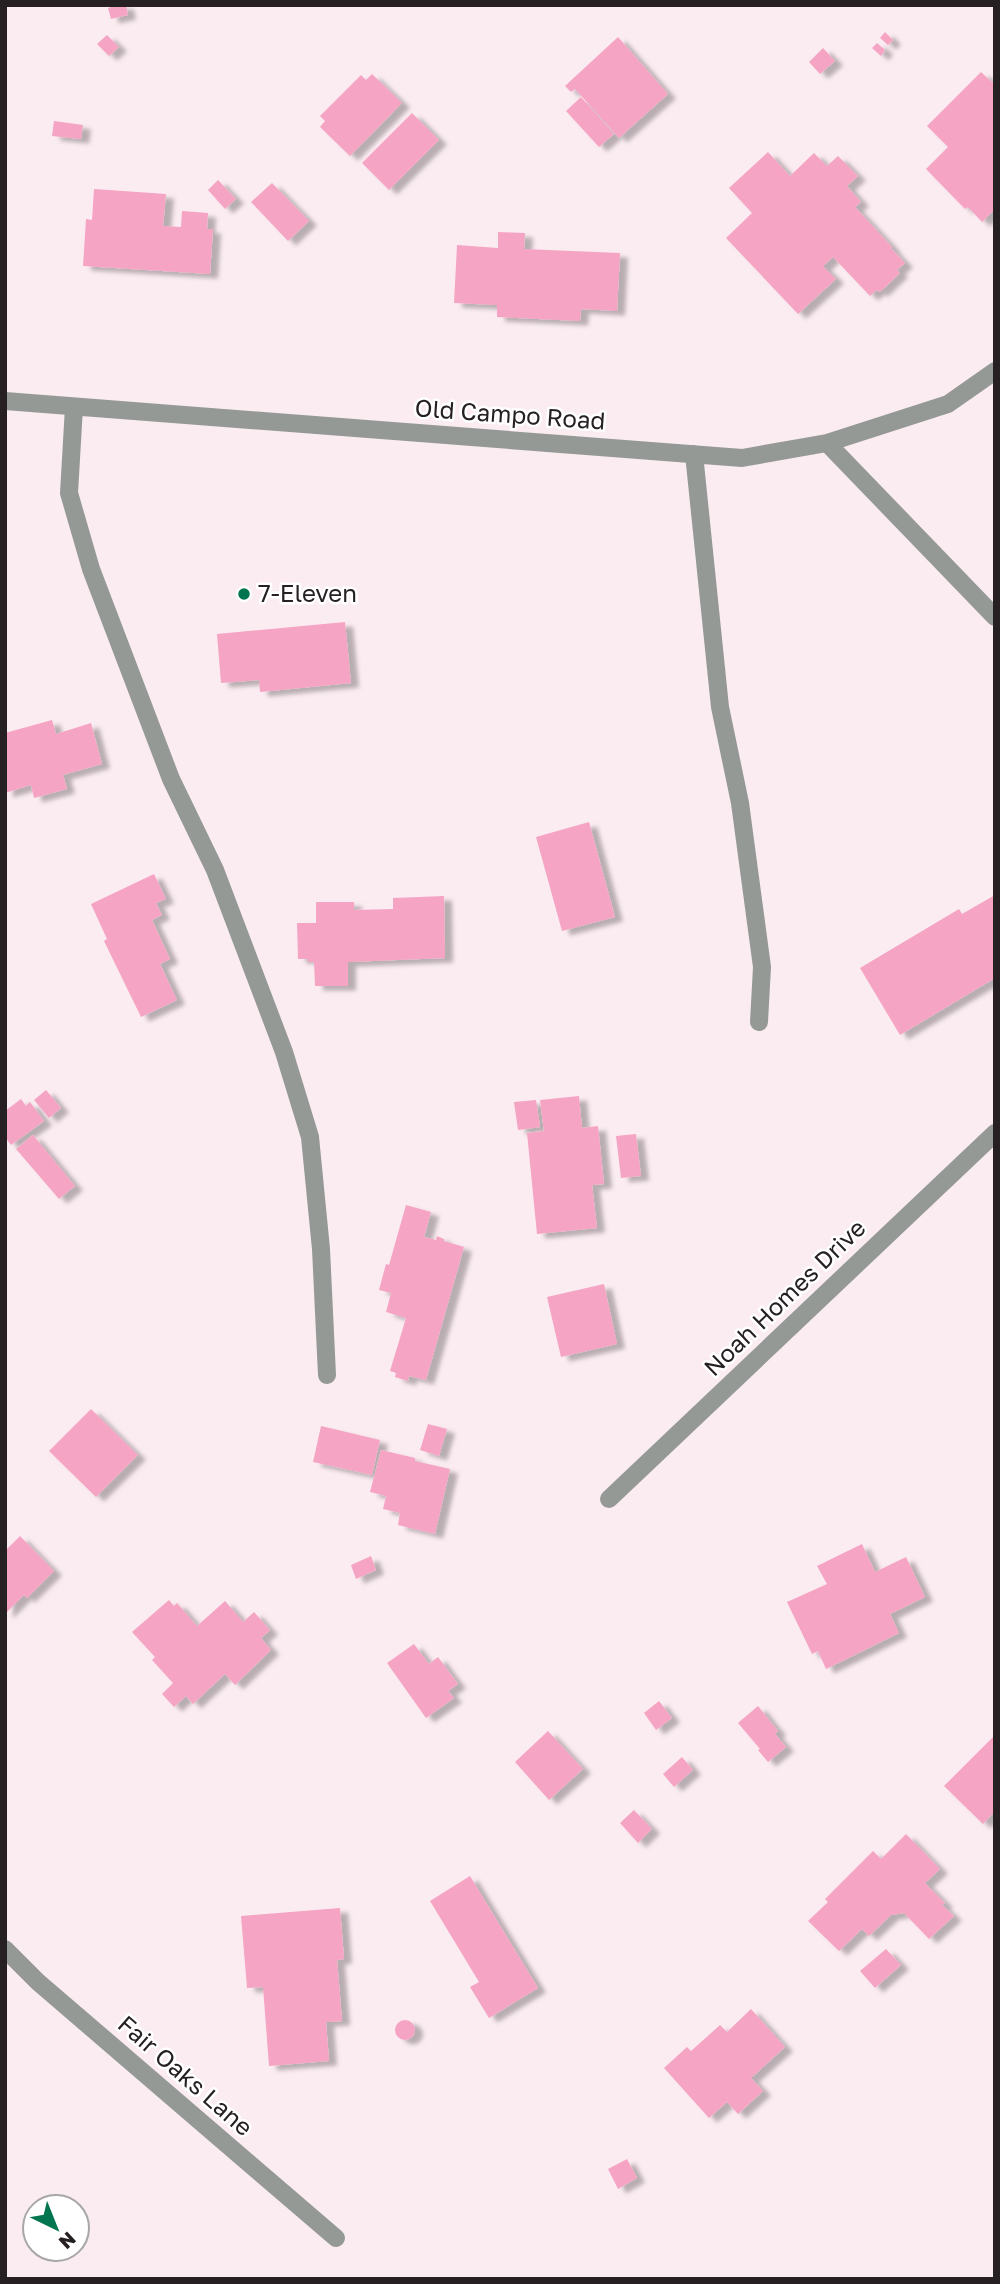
<svg xmlns="http://www.w3.org/2000/svg" width="1000" height="2284" font-family="'Golos Text',sans-serif">
  <style>
    .building { fill: #f5a4c3; filter: url(#shadow) }
    .lines { fill: none; stroke-linecap: round; stroke-linejoin: round }
    .minor { stroke: #949996; stroke-width: 18 }
    .poi-dot { fill: #00754f; stroke: #fff; stroke-width: 2.5 }
    .labels { text-anchor: middle; stroke-width: 5; stroke-linejoin: round; paint-order: stroke }
    .street-label { font-size: 24px; fill: #262022; stroke: #fff }
    .poi-label { font-size: 24px; fill: #262022; stroke: #fff; text-anchor: start }
  </style>
  <defs>
    <filter id="shadow"><feDropShadow dx="8" dy="4.5" stdDeviation="2" flood-color="#0004"/></filter>
  </defs>
  <rect width="100%" height="100%" fill="#fbecf1"/>
  <!-- building -->
  <path class="building" d="M118 5H126L128 15 111 19 108 8Z
    M885 32 893 40 888 45 880 38Z
    M107 35 119 47 109 56 97 44Z
    M618 37 668 94 619 138 575 89 571 92 565 86Z
    M877 43 885 50 881 56 872 48Z
    M823 48 835 61 820 74 809 62Z
    M981 72 995 85V209L982 222 968 207 965 209 926 169 948 147 927 126Z
    M372 74 402 103 350 156 320 127 325 121 320 116 361 75 366 80Z
    M581 97 614 134 599 147 566 111Z
    M412 113 439 140 389 190 362 163Z
    M54 121 83 125 81 139 52 136Z
    M768 152 790 176 814 153 827 166 838 156 858 176 847 186 861 202 855 207 892 247 891 248 905 263 897 270 900 273 880 292 877 290 870 296 833 257 823 266 836 279 798 314 726 238 752 213 729 188Z
    M218 180 236 199 225 209 208 190Z
    M272 183 309 221 288 241 251 202Z
    M94 189 166 194 163 226 181 227 182 211 208 213 207 229H213L210 274 83 266 86 219 92 220Z
    M498 232 525 233 524 249 620 253 617 311 581 309 580 321 497 317V305L454 303 457 245 498 248Z
    M345 622 351 683 260 692 259 680 221 683 217 634Z
    M52 720 56 734 91 723 102 764 63 775 67 789 34 798 31 785 5 793V733Z
    M589 822 615 917 562 931 536 837Z
    M154 874 166 899 156 903 162 915 152 920 170 959 160 964 177 1000 141 1017 104 941 107 939 91 904Z
    M995 895V978L900 1035 860 968 959 909 962 914Z
    M444 896 445 958 348 962V986H315L314 962H308V959H298L297 923H316V902H354V910L393 909V898Z
    M46 1090 61 1108 49 1118 34 1100Z
    M579 1096 582 1128 598 1126 604 1184 592 1185 597 1228 537 1234 527 1133 544 1131 540 1100Z
    M21 1099 26 1106 30 1102 44 1121 11 1145 5 1137V1111Z
    M536 1100 540 1127 518 1130 514 1102Z
    M636 1134 641 1176 621 1178 616 1136Z
    M33 1135 75 1186 59 1199 16 1149Z
    M406 1205 431 1212 424 1237 436 1240 437 1236 444 1239V1241L464 1247 426 1380 409 1376 408 1381 395 1377 396 1373 390 1371 406 1318 386 1312 391 1293 379 1290 386 1264 389 1265Z
    M604 1284 617 1344 561 1357 547 1297Z
    M91 1409 138 1455 96 1497 49 1451Z
    M428 1424 447 1429 439 1456 420 1450Z
    M321 1426 380 1440 372 1475 313 1462Z
    M381 1450 415 1458V1461L450 1469 435 1534 398 1525 400 1513 383 1509 386 1496 370 1492Z
    M20 1536 54 1571 27 1598 24 1595 5 1614V1551Z
    M862 1544 875 1572 906 1557 925 1597 890 1614 899 1633 826 1669 818 1651 812 1654 787 1602 827 1584 817 1566Z
    M371 1556 376 1570 356 1579 351 1565Z
    M169 1600 174 1606 177 1603 197 1626 225 1601 243 1622 254 1612 270 1630 261 1638 271 1650 235 1685 225 1674 193 1704 186 1696 174 1707 162 1694 173 1683 152 1660 155 1657 132 1632Z
    M414 1644 429 1664 438 1657 458 1684 448 1691 454 1698 426 1718 387 1663Z
    M659 1701 672 1718 656 1730 644 1713Z
    M758 1706 778 1731 775 1734 786 1747 768 1762 758 1750 760 1749 738 1723Z
    M548 1731 583 1769 549 1800 515 1762Z
    M995 1735V1811L983 1824 944 1786Z
    M682 1757 693 1770 674 1787 663 1774Z
    M634 1810 652 1829 638 1843 620 1823Z
    M906 1834 940 1869 925 1883 945 1903 942 1905 954 1916 929 1939 904 1913 891 1915 869 1936 862 1929 839 1951 808 1921 828 1902 825 1899 873 1851 881 1859Z
    M470 1876 538 1988 489 2018 470 1987 479 1982 430 1901Z
    M340 1908 344 1959 337 1960 342 2021 326 2022 329 2061 269 2066 263 1987 247 1988 241 1916Z
    M886 1949 901 1965 875 1988 860 1971Z
    M751 2009 785 2047 751 2078 763 2091 738 2114 727 2102 709 2118 664 2068 687 2047 691 2051 720 2025 727 2032Z
    M395 2030a10 10 0 1 1 20 0a10 10 0 1 1-20 0Z
    M627 2159 637 2178 618 2189 608 2169Z"/>
  <g class="lines">
    <!-- minor -->
    <path class="minor" d="M5 401 742 458 827 443 948 404 995 371
      M74 407 69 493 91 569 171 779 215 870 284 1052 310 1137 321 1249 327 1375
      M827 443 995 617
      M694 454 720 707 740 803 762 967 759 1022
      M609 1499 995 1133
      M5 1949 38 1982 336 2238"/>
  </g>
  <!-- markers -->
  <circle class="poi-dot" cx="244" cy="594" r="7"/>
  <g class="labels">
    <!-- street labels -->
    <g class="street-label">
      <text transform="translate(510 415) rotate(4)" y="8">Old Campo Road</text>
      <text transform="translate(785 1298) rotate(-44)" y="8">Noah Homes Drive</text>
      <text transform="translate(185 2076) rotate(41)" y="8">Fair Oaks Lane</text>
    </g>
    <!-- poi labels -->
    <g class="poi-label">
      <text x="258" y="602">7-Eleven</text>
    </g>
  </g>
  <!-- border -->
  <rect width="1000" height="2284" fill="none" stroke="#262022" stroke-width="14"/>
  <!-- north arrow -->
  <g transform="translate(56 2228) rotate(137)"><circle r="33" fill="#ffffff" stroke="#a8a6a7" stroke-width="2"/>
  <path d="M0-5L12 26L0 18L-12 26Z" fill="#00754f"/>
  <text y="-10" font-size="19" font-weight="bold" text-anchor="middle" fill="#262022">N</text>
  </g>
</svg>
